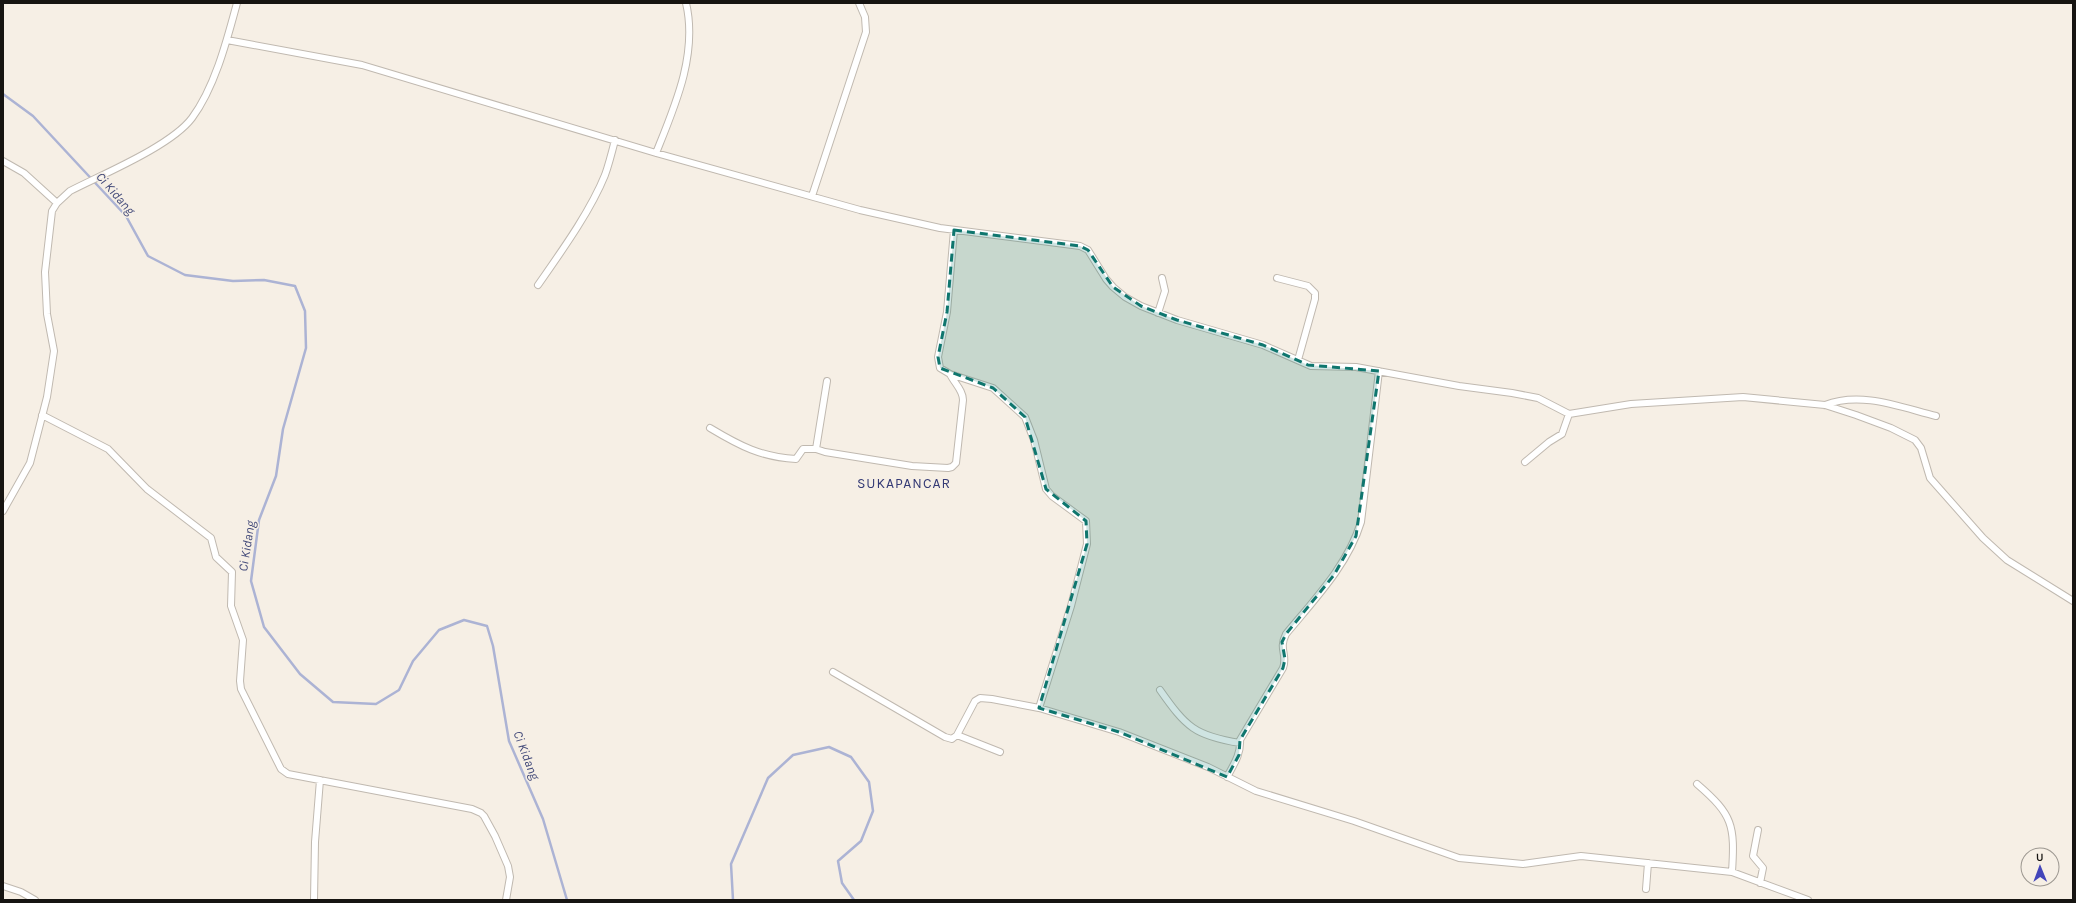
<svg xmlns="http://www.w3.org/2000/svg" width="2076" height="903" font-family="Karla,sans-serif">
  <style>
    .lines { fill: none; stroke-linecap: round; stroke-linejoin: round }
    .stream { stroke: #acb3d4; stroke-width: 2.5 }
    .minor-casing { stroke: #c0b9b0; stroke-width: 8 }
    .minor { stroke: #fff; stroke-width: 6 }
    .marked { fill: #0f766e; fill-opacity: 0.2; stroke: #0f766e; stroke-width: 3; stroke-dasharray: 8 5; stroke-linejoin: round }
    .labels { text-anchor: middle; stroke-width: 3; stroke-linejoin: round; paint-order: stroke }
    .water-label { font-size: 13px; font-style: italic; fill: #454c7b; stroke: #f6efe5 }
    .quarter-label { font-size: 14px; letter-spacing: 1px; fill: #343a75; stroke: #f6efe5 }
  </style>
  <rect width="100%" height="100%" fill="#f6efe5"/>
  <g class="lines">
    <!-- stream -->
    <path class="stream" d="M3 94 33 116 126 216 148 256 185 275 233 281 264 280 295 286 305 311 306 348 283 429 276 476 259 520 251 581 264 627 300 674 333 702 376 704 399 690 413 661 439 630 464 620 487 626 493 646 509 741 543 819 567 900
      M733 900 731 864 768 778 793 755 829 747 851 757 869 782 873 811 861 841 838 861 842 883 854 900"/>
    <!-- minor casing -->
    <g class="minor-casing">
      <path id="minor" d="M227 40 362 65 656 153 860 210 940 228 1080 246 1088 250 1106 279 1113 287 1125 297 1141 306 1177 320 1263 345 1311 366 1356 367 1459 386 1512 393 1538 398 1569 414 1631 404 1743 397 1825 405 1856 415 1891 428 1915 440 1921 448 1930 478 1983 538 2007 560 2073 601
        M656 153C675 106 698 54 686 3
        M3 161 24 173 57 203
        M812 196 866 32 865 17 859 3
        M954 230 947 312 938 357 940 368 950 374 993 388 1025 417 1034 440 1046 489 1052 496 1086 521 1087 544 1071 606 1039 708
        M1277 278 1308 286 1315 293V299L1298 360
        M538 285C561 252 590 212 605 175 609 164 612 152 615 140
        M1158 313 1165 291 1162 278
        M827 381 816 449 825 452 912 466 948 468 952 467 956 463 963 400C963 390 954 383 950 374
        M1825 405C1861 391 1900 407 1936 416
        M42 415 108 449 147 489 211 538 216 557 232 572 231 606 243 640 240 681 241 689 281 769 288 774 472 809 481 813 484 816 495 836 508 866 510 877 506 900
        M710 428C740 446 761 457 796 459L803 449H816
        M1525 462 1549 442 1562 434 1569 414
        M3 511 30 463 47 397 54 351 47 314 45 272 52 211 57 203 70 191C103 174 171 146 192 118 215 87 227 40 237 3
        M833 672 945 737 952 739 957 735 975 701 980 698 992 699 1039 708 1119 732 1208 767 1256 791 1354 821 1459 858 1523 864 1581 856 1732 872
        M1160 690C1186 727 1195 736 1240 743
        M957 735 1000 752
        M1227 777C1234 764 1241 754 1240 740L1283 668C1288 654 1278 650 1286 634 1314 600 1348 565 1361 522L1379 371
        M1697 784C1733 815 1735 825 1732 872L1808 900
        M1758 830 1753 856 1763 868 1760 883
        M3 886 21 892 35 900
        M1646 889 1648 863
        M314 900 315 842 320 780"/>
    </g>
    <!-- minor -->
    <use href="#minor" class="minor"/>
  </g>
  <!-- marked area -->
  <path class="marked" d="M954 230 1080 246 1088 250 1113 287 1141 306 1177 320 1263 345 1308 365 1379 371 1356 536 1334 575 1286 634 1282 642 1285 659 1283 668 1240 740 1239 755 1227 777 1119 732 1039 708 1087 544 1086 521 1046 489 1025 417 993 388 940 368 938 357 947 312Z"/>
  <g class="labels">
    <!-- water labels -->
    <g class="water-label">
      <text transform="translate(116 193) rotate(49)" y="5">Ci Kidang</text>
      <text transform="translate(246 546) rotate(-81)" y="5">Ci Kidang</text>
      <text transform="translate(527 755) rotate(69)" y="5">Ci Kidang</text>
    </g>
    <!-- quarter labels -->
    <g class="quarter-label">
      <text x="904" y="488">SUKAPANCAR</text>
    </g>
  </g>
  <!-- border -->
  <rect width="2076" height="903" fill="none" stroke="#161411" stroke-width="8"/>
  <!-- north arrow -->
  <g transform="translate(2040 867) rotate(359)"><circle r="19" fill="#f6efe5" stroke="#9c9790"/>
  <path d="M0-3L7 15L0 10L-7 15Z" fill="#4345ba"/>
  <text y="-6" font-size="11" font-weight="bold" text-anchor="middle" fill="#161411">U</text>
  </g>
</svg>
